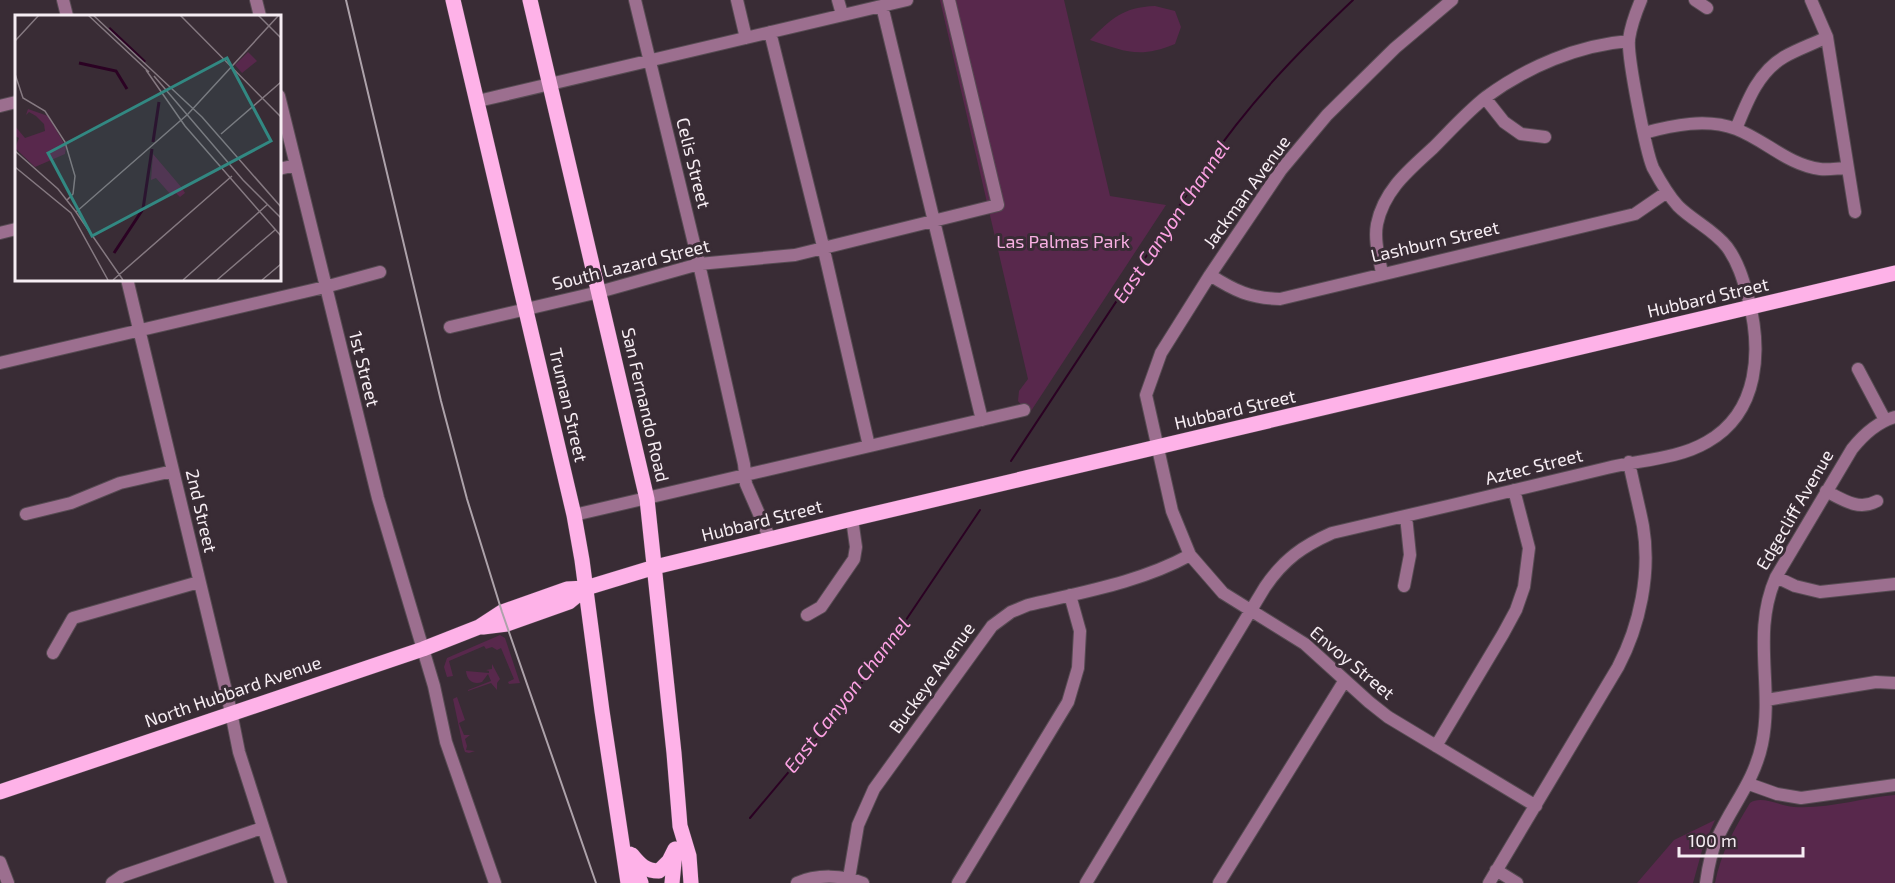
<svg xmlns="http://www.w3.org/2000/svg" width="1895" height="883" font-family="'Exo 2',sans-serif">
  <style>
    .green { fill: #58284c }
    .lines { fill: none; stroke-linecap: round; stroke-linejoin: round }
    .stream { stroke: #2b0223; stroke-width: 2 }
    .minor-casing { stroke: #574b53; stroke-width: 14 }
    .major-casing { stroke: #574b53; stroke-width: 16 }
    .minor { stroke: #9c6f8f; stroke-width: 12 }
    .major { stroke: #feb2e8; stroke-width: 15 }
    .rail { stroke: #ada2aa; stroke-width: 2 }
    .labels { text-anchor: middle; stroke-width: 6; stroke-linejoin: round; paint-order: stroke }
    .street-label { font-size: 18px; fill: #f6edf3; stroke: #392c35 }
    .park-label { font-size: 18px; fill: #f7afe2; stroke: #392c35 }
    .water-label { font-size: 20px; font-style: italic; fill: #fca2e3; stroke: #392c35 }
    .inset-river { fill: none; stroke: #2b0223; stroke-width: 3 }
    .inset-road { fill: none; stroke: #857981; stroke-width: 1.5 }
    .view { fill: #328882; fill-opacity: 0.15; stroke: #328882; stroke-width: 3 }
    .inset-edge { fill: none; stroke: #f6edf3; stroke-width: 3 }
  </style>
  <rect width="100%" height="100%" fill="#392c35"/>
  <!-- green -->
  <path class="green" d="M940 0H1064L1110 196 1166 205 1029 414 1018 401 1019 391 1028 379Z
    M1155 6 1175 11 1181 27 1175 44C1139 59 1124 51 1090 40 1111 19 1123 7 1155 6Z
    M500 635 505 638 520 683 509 684 508 682 514 679 501 648 497 650 492 647 486 649 484 646 449 661 453 676 447 677 444 667 447 658Z
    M492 664 500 679 497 683V690L491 683 468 691V690L491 681 488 674 482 682C474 685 467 681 466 671L489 673V671L486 670 492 669Z
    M457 697 465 720 459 723 464 735H470L465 739 467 746 466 750 475 751 469 753 465 752 463 746 453 699Z
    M1895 795V883H1715C1721 853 1734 829 1750 803 1761 795 1780 806 1794 807 1829 809 1861 798 1895 795Z
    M1715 820 1703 847 1693 883H1637L1674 840Z"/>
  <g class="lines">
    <!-- stream -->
    <path class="stream" d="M1011 461 1203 170C1248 104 1295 55 1353 0
      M750 818 849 700 877 663 980 510"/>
    <!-- minor casing -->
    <g class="minor-casing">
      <path id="minor" d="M63 0 67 16
        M256 0 260 16
        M635 0 699 264 744 464 746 484 770 539
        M737 0 746 38
        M838 0 842 14
        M1452 0 1395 48 1327 115 1281 170 1210 275 1161 353 1146 395 1172 511 1190 555 1223 593 1305 644 1369 702 1388 717 1536 806
        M1695 0 1707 8
        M1811 0 1827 37 1855 212
        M882 6 982 420
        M770 32 823 246 869 446
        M279 96 378 498 434 686 446 742 495 883
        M1485 98 1504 122 1521 134 1545 137
        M478 101 907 0
        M0 106 16 102
        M1736 129C1747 102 1758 72 1784 57 1798 49 1813 44 1827 37
        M1644 133C1673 125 1707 118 1736 129 1765 140 1788 165 1820 169 1829 170 1839 168 1848 168
        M279 169 296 165
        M0 233 16 229
        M1382 273C1379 257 1374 240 1377 224 1384 190 1409 170 1433 148 1450 131 1467 112 1486 97 1527 67 1578 45 1629 41
        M1210 275C1235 291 1250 298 1280 299L1635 214 1667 192
        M127 279 231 712 239 752 281 883
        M450 327 599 292 699 264 795 255 998 205 949 0
        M0 363 325 287 380 272
        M1858 369 1885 420
        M1826 491C1843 500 1859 511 1877 501
        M26 514 71 503 120 483 173 471
        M574 515 1024 410
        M1776 577 1795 586 1820 592 1895 584
        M1404 586 1410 555 1406 516
        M807 615 821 607 854 559 856 547 852 519
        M53 653 73 618 199 582
        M1766 700 1876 682 1895 683
        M1436 746 1503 634 1516 610 1524 587 1529 548 1514 490
        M1749 784 1777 794 1801 798 1895 785
        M0 862 8 883
        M1496 870 1517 883
        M849 878 858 825 874 789 992 626 1011 612 1028 605C1083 592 1141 582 1190 555
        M112 883 122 876 262 828
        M797 883C817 874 843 875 863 883
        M958 883 1068 702 1078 668 1080 631 1070 595
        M1086 883 1265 587C1284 559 1303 546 1332 533 1424 512 1515 490 1607 468 1640 460 1678 459 1707 442 1760 412 1762 349 1748 297 1743 279 1738 262 1727 247 1714 230 1693 221 1678 206 1668 195 1660 181 1653 168 1646 152 1627 56 1629 39 1631 25 1636 12 1641 0
        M1219 883 1345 680
        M1489 883 1618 667C1640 625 1651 573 1643 526 1639 505 1633 483 1629 462
        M1706 883C1708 868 1711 852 1717 839 1732 805 1754 782 1762 744 1774 686 1751 634 1776 577L1852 449C1864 434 1877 422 1895 417"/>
    </g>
    <!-- major casing -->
    <g class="major-casing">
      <path id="major" d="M453 0 574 515 582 560 602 711 628 883
        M530 0 647 499 674 753 680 826 689 856 691 883
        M483 627 507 624 569 602 586 588
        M0 792 423 649 479 627 502 612 567 589 586 588 655 567 852 519 1895 273
        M630 854 641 883
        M632 855C640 865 646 871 659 871L669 861 675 849
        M672 883 675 852"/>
    </g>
    <!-- minor -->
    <use href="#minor" class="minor"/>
    <!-- major -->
    <use href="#major" class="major"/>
    <!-- rail -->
    <path class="rail" d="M346 0 441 401 467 499 502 612 596 883"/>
  </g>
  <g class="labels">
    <!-- street labels -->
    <g class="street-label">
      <text transform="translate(693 163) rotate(76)" y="6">Celis Street</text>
      <text transform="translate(1247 192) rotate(-54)" y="6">Jackman Avenue</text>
      <text transform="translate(1435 242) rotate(-13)" y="6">Lashburn Street</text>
      <text transform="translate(631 265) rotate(-14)" y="6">South Lazard Street</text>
      <text transform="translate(1708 298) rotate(-13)" y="6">Hubbard Street</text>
      <text transform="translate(364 369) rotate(76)" y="6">1st Street</text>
      <text transform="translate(568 405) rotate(77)" y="6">Truman Street</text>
      <text transform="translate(645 405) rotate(77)" y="6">San Fernando Road</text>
      <text transform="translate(1235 410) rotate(-13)" y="6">Hubbard Street</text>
      <text transform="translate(1534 467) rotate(-14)" y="6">Aztec Street</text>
      <text transform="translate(1795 510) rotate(-60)" y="6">Edgecliff Avenue</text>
      <text transform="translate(201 511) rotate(77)" y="6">2nd Street</text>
      <text transform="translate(762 521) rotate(-14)" y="6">Hubbard Street</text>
      <text transform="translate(1352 663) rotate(40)" y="6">Envoy Street</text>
      <text transform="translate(932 678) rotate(-54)" y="6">Buckeye Avenue</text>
      <text transform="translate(233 692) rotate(-19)" y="6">North Hubbard Avenue</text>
    </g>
    <!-- park labels -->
    <g class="park-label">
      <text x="1063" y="248">Las Palmas Park</text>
    </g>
    <!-- water labels -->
    <g class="water-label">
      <text transform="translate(1171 222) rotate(-56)" y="7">East Canyon Channel</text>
      <text transform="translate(847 695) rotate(-52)" y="7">East Canyon Channel</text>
    </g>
  </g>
  <!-- overview -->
  <g transform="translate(15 15)">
    <rect width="266" height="266" fill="#392c35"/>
    <path d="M233 37 242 46 227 58 220 50ZM13 94 33 101 51 132 50 139 20 152 0 133 4 123 0 121V111L10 123 30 116 29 109 21 101 14 97 11 100ZM138 139 167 173 170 178 165 182 161 178 157 181 141 163 136 165Z" fill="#58284c"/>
    <path class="inset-river" d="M94 13 130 47M64 48 101 56 112 74M138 127 144 87M99 238 128 194 137 134"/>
    <path class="inset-road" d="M73 0 134 57M78 0 187 102 266 192M165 0 266 102M243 0 266 23M0 26 24 0M131 55 170 111 266 221M0 59 8 83 30 96 50 127 60 161 58 179 52 185M139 61 228 165 266 203M206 119 266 67M0 136 43 174 61 197M0 152 56 198 93 265M98 265 217 161M108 265 61 197 173 99 264 0M168 265 253 189M202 265 260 215M247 265 266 249"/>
    <path class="view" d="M212 43 256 126 77 221 33 138Z"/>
    <rect width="266" height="266" class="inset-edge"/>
  </g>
  <!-- scale -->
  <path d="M1679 847v9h124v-9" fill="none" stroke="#f6edf3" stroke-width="3"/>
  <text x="1688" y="847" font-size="18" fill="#f6edf3" stroke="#392c35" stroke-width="4.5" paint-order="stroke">100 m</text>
</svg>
